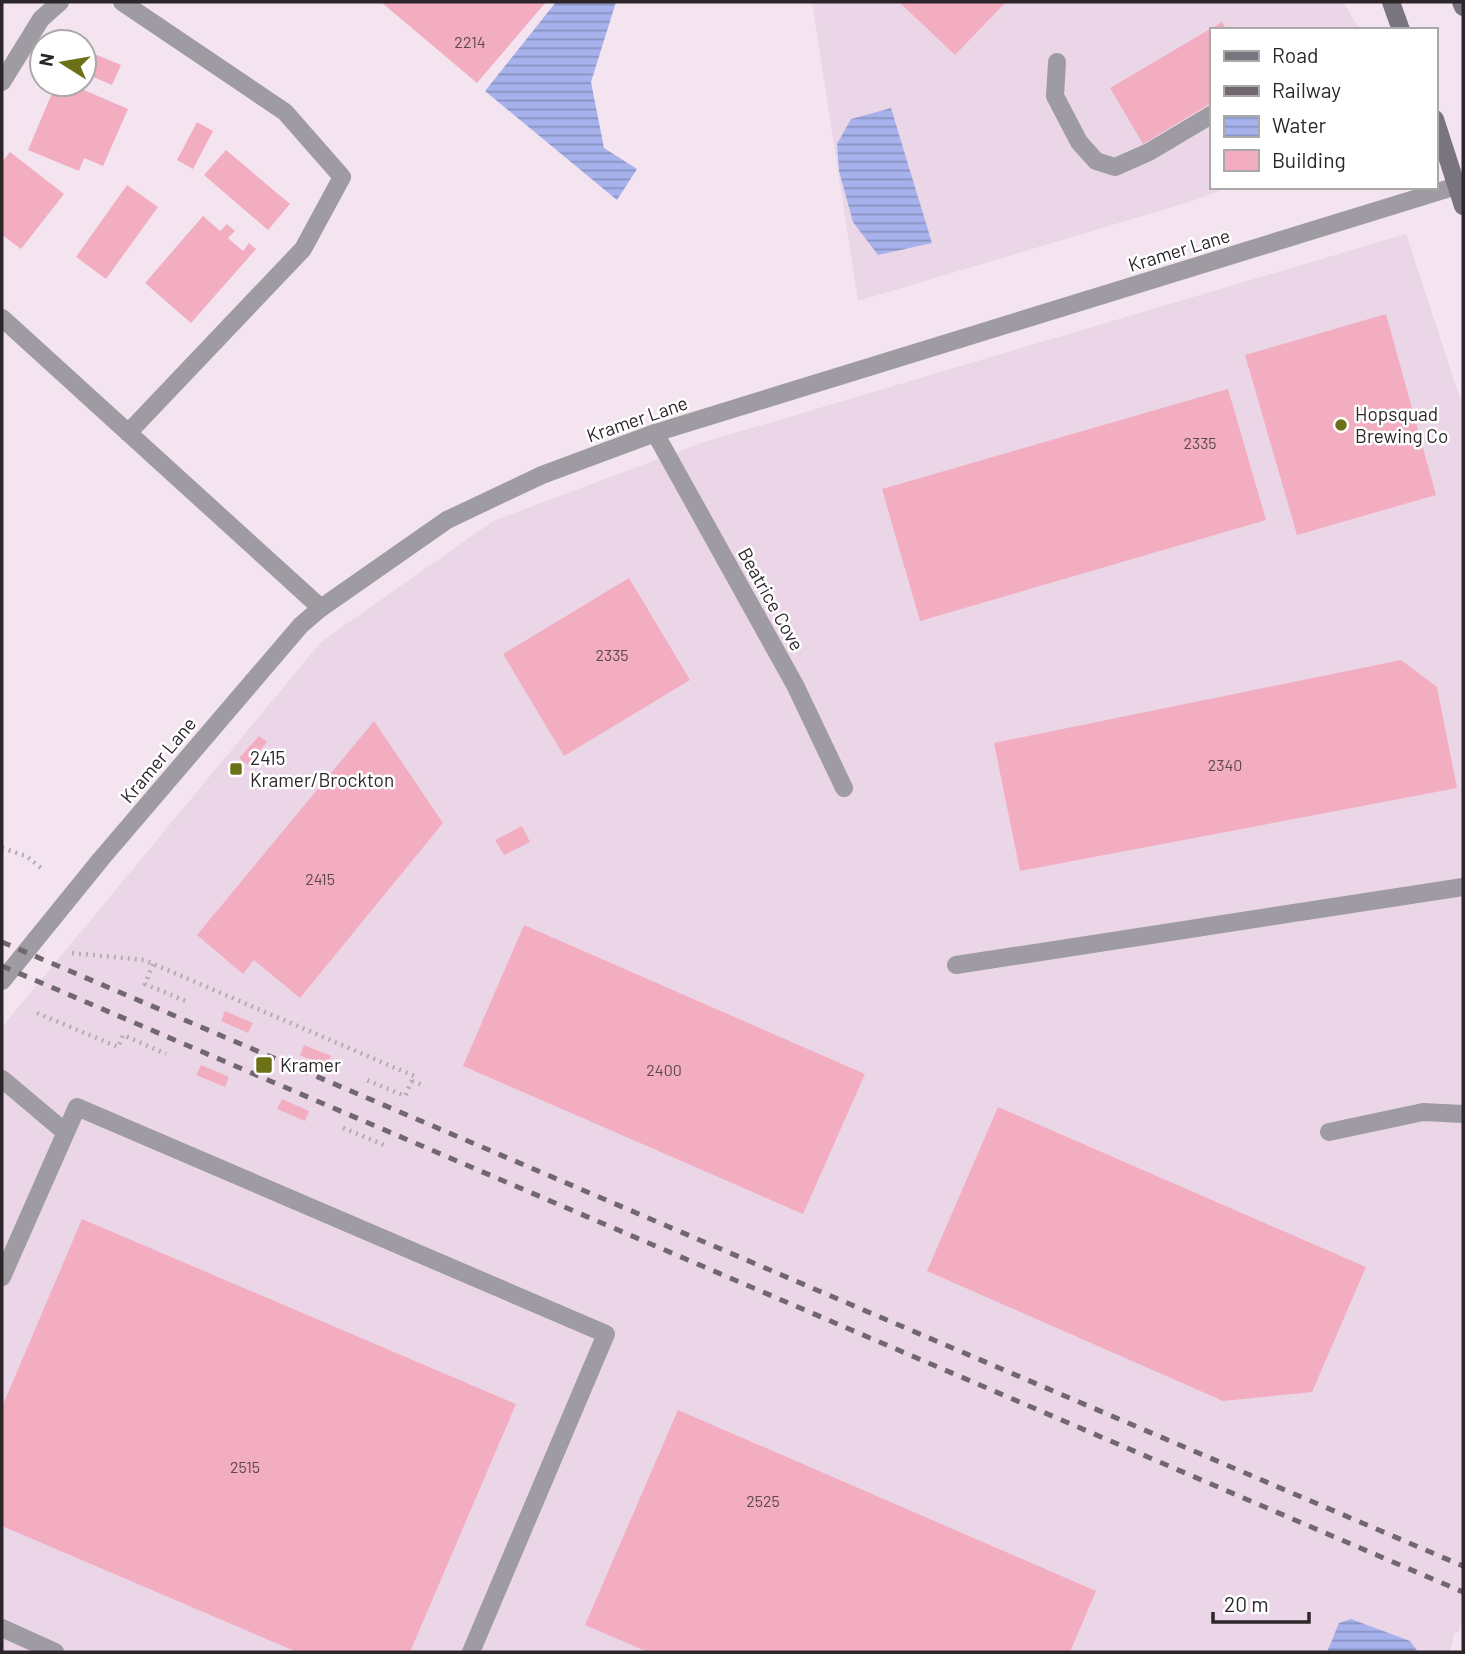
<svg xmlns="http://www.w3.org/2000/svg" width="1465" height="1654" font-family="Barlow,sans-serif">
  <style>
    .built { fill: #ebd6e7 }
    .water { fill: url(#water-rules) }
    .building { fill: #f2adc1 }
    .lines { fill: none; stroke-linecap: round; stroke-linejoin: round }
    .path { stroke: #b7aab4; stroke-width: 4.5; stroke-dasharray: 2 5; stroke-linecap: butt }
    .service { stroke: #9e9ba2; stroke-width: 18 }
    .minor { stroke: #9e9ba2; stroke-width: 18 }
    .tertiary { stroke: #9e9ba2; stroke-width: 18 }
    .secondary { stroke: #79757f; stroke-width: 18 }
    .rail { stroke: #71686f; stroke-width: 5; stroke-dasharray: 9 9; stroke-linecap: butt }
    .poi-dot { fill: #6c7118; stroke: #fff; stroke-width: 2.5 }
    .labels { text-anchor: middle; stroke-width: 5; stroke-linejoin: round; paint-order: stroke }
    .number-label { font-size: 16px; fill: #5e4850 }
    .street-label { font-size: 19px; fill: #2c262b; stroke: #fff }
    .poi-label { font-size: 19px; fill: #2c262b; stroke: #fff; text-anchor: start }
  </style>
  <defs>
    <pattern id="water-rules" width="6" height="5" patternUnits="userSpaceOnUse" patternTransform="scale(1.75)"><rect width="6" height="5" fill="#a7b2ec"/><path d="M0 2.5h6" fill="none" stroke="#8891bf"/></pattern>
  </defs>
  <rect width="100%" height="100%" fill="#f3e4f0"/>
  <!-- built -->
  <path class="built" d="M812 2H1343L1360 30H1211V187H1230L1192 201 858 301Z
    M1406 234 1463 407V1613L1459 1633 1455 1632 1450 1652H2V1027L321 642 493 521 701 443Z"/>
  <!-- water -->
  <path class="water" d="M556 2H616L591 82 604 148 637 169 617 200 485 91Z
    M891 108 932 243 878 255 853 222 839 171 837 144 851 119Z
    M1351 1619 1410 1641 1418 1652H1327L1339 1623Z"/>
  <!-- building -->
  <path class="building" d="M381 2H546L477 83Z
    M899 2H1006L955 55Z
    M1222 22 1227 30H1211V103L1143 144 1110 88Z
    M92 53 121 65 112 85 84 73Z
    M56 84H70L128 109 103 166 84 158 79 171 28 150Z
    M197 122 213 131 193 169 177 160Z
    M226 150 290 204 268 230 204 175Z
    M10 152 64 194 21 249 2 235V162Z
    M127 185 158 207 106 279 76 257Z
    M203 216 220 231 227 224 235 231 228 238 243 251 249 243 256 249 191 323 145 283Z
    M1386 314 1436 495 1297 535 1245 355Z
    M1228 389 1266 520 920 621 882 489Z
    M629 578 690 680 564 756 503 654Z
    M1401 660 1437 687 1457 788 1020 871 994 743Z
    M374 721 443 823 300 998 254 960 243 974 197 935Z
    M259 736 267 742 248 765 239 758Z
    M522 826 530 842 504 855 495 840Z
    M524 925 865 1074 803 1214 463 1066Z
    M225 1011 253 1023 248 1033 221 1021Z
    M304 1045 331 1056 327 1067 300 1055Z
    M201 1065 229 1077 225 1087 196 1075Z
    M282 1099 309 1111 305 1121 277 1109Z
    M998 1107 1366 1267 1312 1392 1223 1401 927 1271Z
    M82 1219 516 1404 410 1652H297L2 1526V1407Z
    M678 1410 1096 1591 1070 1652H648L585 1625Z"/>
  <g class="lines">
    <!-- path -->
    <path class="path" d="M2 848 26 856 41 868
      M72 953 144 960 414 1076 405 1096 364 1079
      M153 964 145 984 188 1002
      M37 1013 118 1047 123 1035 166 1054
      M412 1081 425 1086
      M343 1128 384 1145"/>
    <!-- service -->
    <path class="service" d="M122 2 285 112 342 177 303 249 128 433
      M1057 62 1055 96 1079 142 1096 161 1115 167 1149 152 1211 115
      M2 82 41 19 60 2
      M2 318 321 608
      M956 965 1463 887
      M2 1079 65 1132
      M1329 1132 1423 1112 1463 1114
      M2 1277 77 1107 606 1334 471 1652"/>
    <!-- minor -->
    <path class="minor" d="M655 433 795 685 844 788
      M2 1628 55 1652"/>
    <!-- tertiary -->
    <path class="tertiary" d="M2 981 101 859 301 625 321 608 447 520 542 475 655 433 1463 184"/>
    <!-- secondary -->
    <path class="secondary" d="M1391 2 1401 30
      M1461 2 1463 7
      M1435 119 1463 206"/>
    <!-- rail -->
    <path class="rail" d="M2 942 1463 1566
      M2 966 1463 1592"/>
  </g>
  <!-- markers -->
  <g class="poi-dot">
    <circle cx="1341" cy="425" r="7"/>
    <rect x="229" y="762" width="14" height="14" rx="3.5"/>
    <rect x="255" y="1056" width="18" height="18" rx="3.5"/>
  </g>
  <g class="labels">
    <!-- number labels -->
    <g class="number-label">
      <text x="470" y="48">2214</text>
      <text x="1200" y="449">2335</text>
      <text x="612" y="661">2335</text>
      <text x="1225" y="771">2340</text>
      <text x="320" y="885">2415</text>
      <text x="664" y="1076">2400</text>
      <text x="245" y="1473">2515</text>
      <text x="763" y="1507">2525</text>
    </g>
    <!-- street labels -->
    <g class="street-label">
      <text transform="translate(1179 250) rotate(-17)" y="7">Kramer Lane</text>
      <text transform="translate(637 419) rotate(-19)" y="7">Kramer Lane</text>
      <text transform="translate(771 599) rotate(61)" y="7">Beatrice Cove</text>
      <text transform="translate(158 760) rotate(-50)" y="7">Kramer Lane</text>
    </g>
    <!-- poi labels -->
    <g class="poi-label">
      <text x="1355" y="421">Hopsquad<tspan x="1355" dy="22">Brewing Co</tspan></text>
      <text x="250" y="765">2415<tspan x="250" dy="22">Kramer/Brockton</tspan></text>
      <text x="280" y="1072">Kramer</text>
    </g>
  </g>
  <!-- border -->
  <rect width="1465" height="1654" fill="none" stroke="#2c262b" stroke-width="7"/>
  <!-- legend -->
  <rect x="1210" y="28" width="228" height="161" fill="#ffffff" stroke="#aba8aa" stroke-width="2"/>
  <rect x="1224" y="51" width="35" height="10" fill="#79757f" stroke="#aba8aa" stroke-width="2"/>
  <text x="1272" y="63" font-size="21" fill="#2c262b">Road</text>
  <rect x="1224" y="86" width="35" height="10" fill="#71686f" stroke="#aba8aa" stroke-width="2"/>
  <text x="1272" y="98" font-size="21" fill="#2c262b">Railway</text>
  <rect x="1224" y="116" width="35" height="21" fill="url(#water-rules)" stroke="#aba8aa" stroke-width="2"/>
  <text x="1272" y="133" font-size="21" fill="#2c262b">Water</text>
  <rect x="1224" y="150" width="35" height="21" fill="#f2adc1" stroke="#aba8aa" stroke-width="2"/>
  <text x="1272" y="168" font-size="21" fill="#2c262b">Building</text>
  <!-- north arrow -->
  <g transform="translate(63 63) rotate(281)"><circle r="33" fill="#ffffff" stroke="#aba8aa" stroke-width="2"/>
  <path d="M0-5L12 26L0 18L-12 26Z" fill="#6c7118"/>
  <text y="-10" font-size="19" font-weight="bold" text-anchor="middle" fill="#2c262b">N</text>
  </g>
  <!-- scale -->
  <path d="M1213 1612v10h96v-10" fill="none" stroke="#2c262b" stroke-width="3.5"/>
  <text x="1224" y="1612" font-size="21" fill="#2c262b" stroke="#ffffff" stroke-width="5" paint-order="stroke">20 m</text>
</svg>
